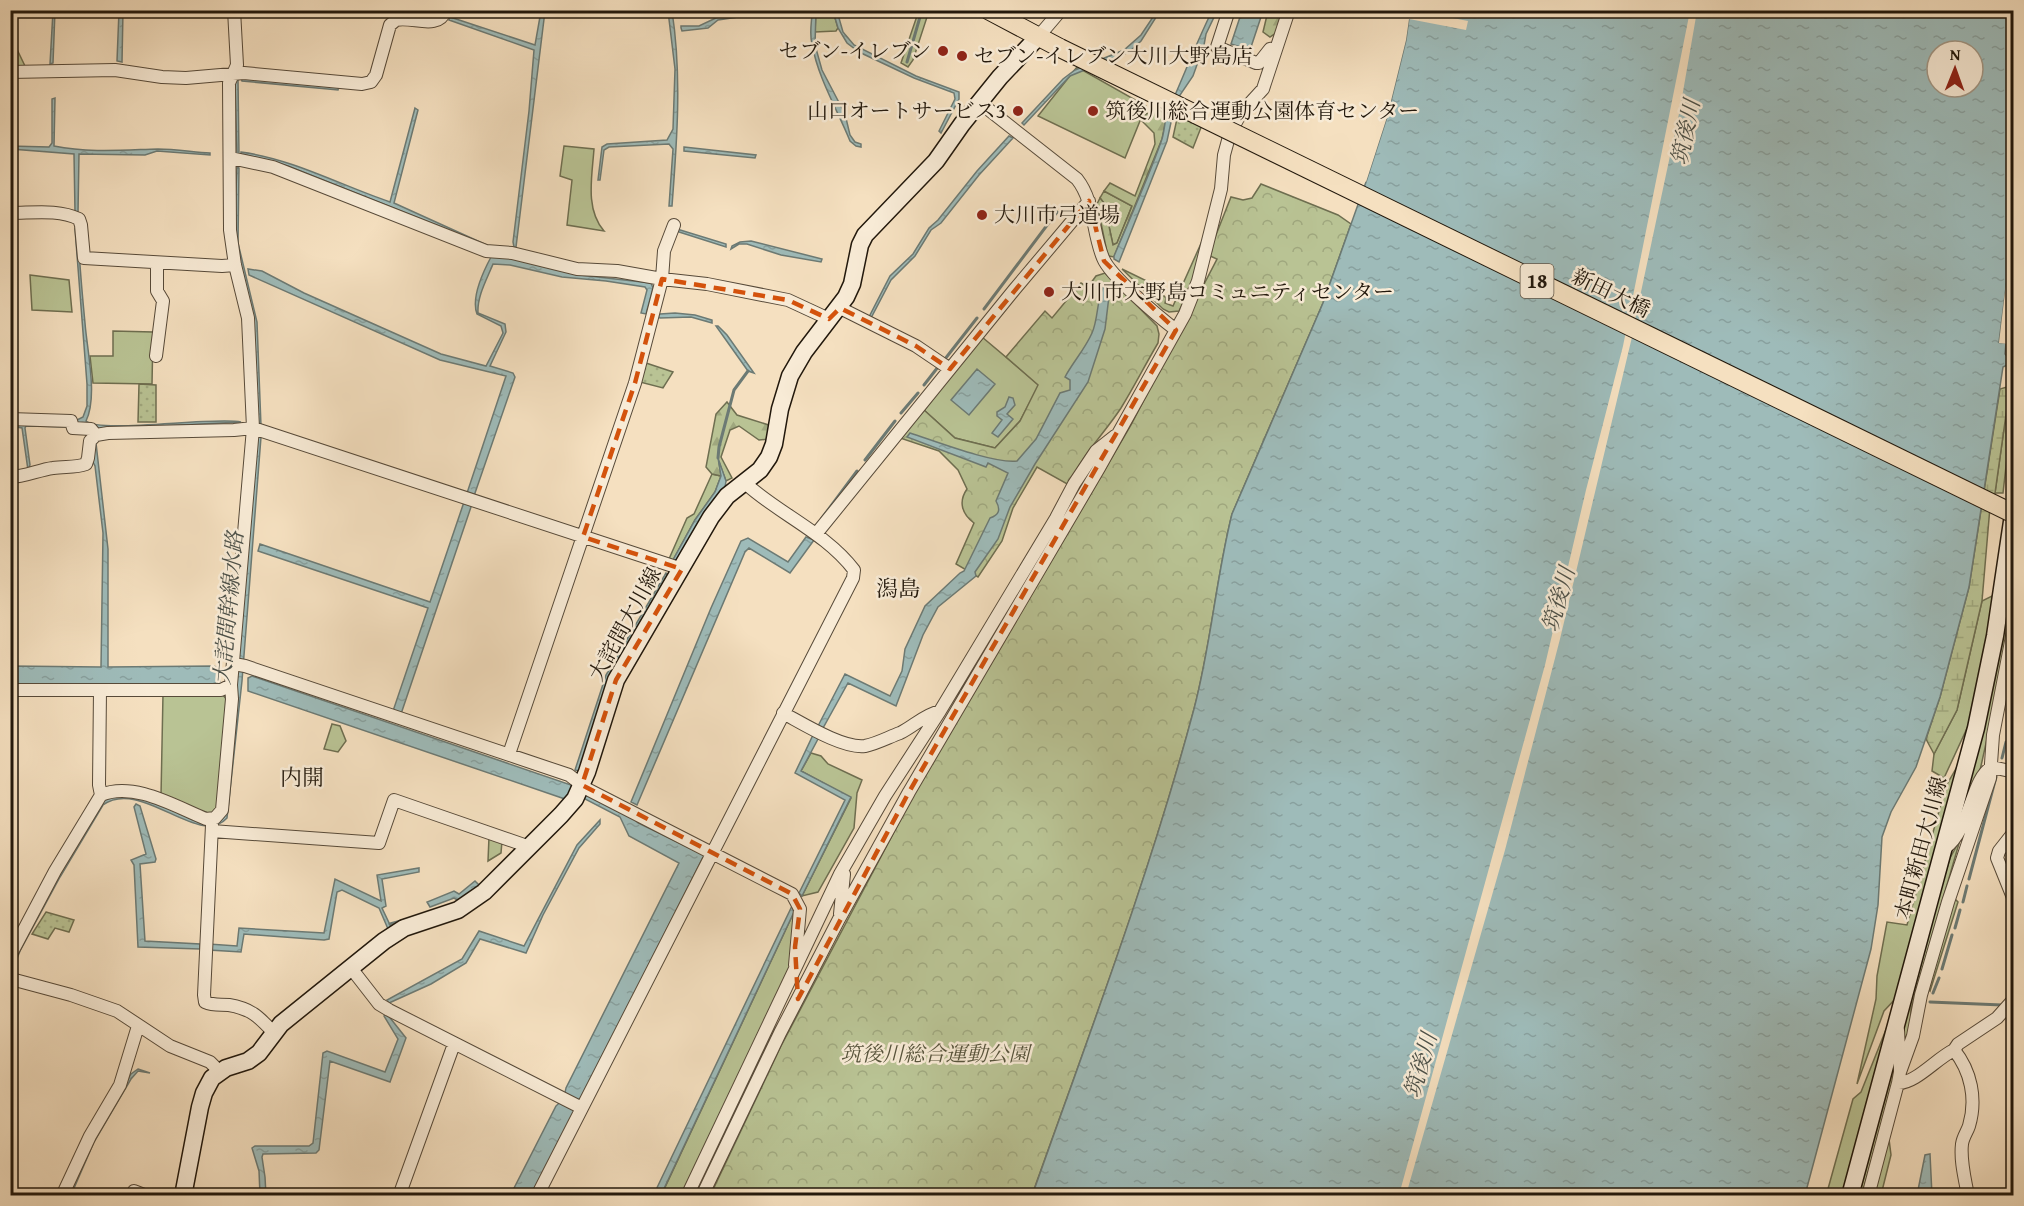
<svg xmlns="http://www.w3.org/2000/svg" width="2024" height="1206" font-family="'Gentium Book Plus','Noto Serif JP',serif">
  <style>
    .grass { fill: #b9c394; stroke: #6e6e50; stroke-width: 1.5 }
    .forest { fill: url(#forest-firs); stroke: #6e6e50; stroke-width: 1.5 }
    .wetland { fill: url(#wetland-marsh); stroke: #6e6e50; stroke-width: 1.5 }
    .park { fill: url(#park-crowns); stroke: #6e6e50; stroke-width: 1.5 }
    .garden { fill: url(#garden-dots); stroke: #6e6e50; stroke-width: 1.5 }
    .water { fill: url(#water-ripples); stroke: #6c7a74; stroke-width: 1.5; fill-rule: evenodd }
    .pier { fill: #f5e0c0 }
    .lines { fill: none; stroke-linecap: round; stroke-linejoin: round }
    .stream { stroke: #6c7a74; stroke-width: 3 }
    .street-casing { stroke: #574a39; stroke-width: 14 }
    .secondary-casing { stroke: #22180c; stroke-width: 19 }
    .primary-casing { stroke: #22180c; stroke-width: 20 }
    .street { stroke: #f8ebd6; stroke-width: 12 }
    .secondary { stroke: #f8ebd6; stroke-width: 16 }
    .primary { stroke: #f5e0c0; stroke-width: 18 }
    .primary-bridge-casing { stroke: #22180c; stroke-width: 20; stroke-linecap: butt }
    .primary-bridge { stroke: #f5e0c0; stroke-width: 18 }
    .marked { fill: none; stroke: #d4520c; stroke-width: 4.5; stroke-dasharray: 12 8; stroke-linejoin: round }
    .poi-dot { fill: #8f2418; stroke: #f8ebd6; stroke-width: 2 }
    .labels { text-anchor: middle; stroke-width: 5; stroke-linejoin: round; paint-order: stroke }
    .shield { fill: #f8ebd6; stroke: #625749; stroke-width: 1.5 }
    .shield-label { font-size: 20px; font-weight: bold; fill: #22180c }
    .poi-label { font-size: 21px; fill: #22180c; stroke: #f8ebd6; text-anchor: start }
    .street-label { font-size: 21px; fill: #22180c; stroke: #f8ebd6 }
    .park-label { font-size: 21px; font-style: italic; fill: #57543c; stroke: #f8ebd6 }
    .water-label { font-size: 22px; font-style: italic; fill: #4d5149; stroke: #f8ebd6 }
    .neighbourhood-label { font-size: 22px; fill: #22180c; stroke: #f8ebd6 }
  </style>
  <defs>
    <pattern id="forest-firs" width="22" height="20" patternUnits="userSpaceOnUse" patternTransform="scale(1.5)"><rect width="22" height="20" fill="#b9c394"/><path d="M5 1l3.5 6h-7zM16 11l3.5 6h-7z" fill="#9fa77e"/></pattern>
    <pattern id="wetland-marsh" width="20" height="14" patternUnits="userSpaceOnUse" patternTransform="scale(1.5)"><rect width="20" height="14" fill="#b9c394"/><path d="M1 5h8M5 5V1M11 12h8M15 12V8" fill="none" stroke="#9fa77e"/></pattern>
    <pattern id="park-crowns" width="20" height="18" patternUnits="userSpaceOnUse" patternTransform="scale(1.5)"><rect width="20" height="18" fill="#b9c394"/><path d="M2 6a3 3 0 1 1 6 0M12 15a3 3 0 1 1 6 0" fill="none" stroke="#9fa77e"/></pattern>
    <pattern id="garden-dots" width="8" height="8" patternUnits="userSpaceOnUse" patternTransform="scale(1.5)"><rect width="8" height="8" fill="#b9c394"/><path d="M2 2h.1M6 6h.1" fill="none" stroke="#9fa77e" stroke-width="1.8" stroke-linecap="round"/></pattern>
    <pattern id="water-ripples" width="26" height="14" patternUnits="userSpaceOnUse" patternTransform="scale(1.5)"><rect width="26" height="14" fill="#9ebbb9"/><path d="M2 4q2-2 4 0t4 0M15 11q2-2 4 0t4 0" fill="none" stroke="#88a09e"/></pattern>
  </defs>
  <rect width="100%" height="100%" fill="#f5e0c0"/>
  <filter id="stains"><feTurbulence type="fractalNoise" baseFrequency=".00333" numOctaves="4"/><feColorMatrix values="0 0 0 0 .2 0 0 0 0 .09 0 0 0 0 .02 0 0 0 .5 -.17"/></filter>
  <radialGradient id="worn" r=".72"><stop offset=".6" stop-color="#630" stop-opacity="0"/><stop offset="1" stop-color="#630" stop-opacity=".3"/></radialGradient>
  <!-- grass -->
  <path class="grass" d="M919 10 929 11 913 60 908 67 901 63Z
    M816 11H833L838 28 836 31 815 32Z
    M11 37 25 66H11Z
    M1077 67 1146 106 1125 158 1038 116Z
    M564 146 594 149C592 177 585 209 604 231L567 225 572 180 560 176Z
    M1104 191 1132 206 1117 243 1113 245 1104 203 1100 198Z
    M1203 239 1193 281 1179 311 1169 312 1163 309 1122 269 1151 283 1166 298 1165 303 1173 306Z
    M30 275 69 280 72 312 32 310Z
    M113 331 153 332 152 384 93 383 90 356H113Z
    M982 337 1039 385 1020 421 995 448 955 438 924 410Z
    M2013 384V428L2010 431 2003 493H1995L2010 386Z
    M712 474 721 476 715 492 695 520 673 560 669 559 687 518 694 514Z
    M2013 553V593L1998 689 1979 775 1958 825Z
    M1996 594 1975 711 1944 778 1932 771 1934 754 1957 710 1982 601Z
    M163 694H222L228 701 218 808 215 814 207 815 161 796Z
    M332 724 340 726 346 741 338 752 324 749Z
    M811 753 821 756 828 764 862 780 857 793 854 828 818 892 802 896 851 798 801 771Z
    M1965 753 1898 996 1884 1011 1857 1084 1876 999 1877 976 1887 922 1907 925 1946 786Z
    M489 837 502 841 501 853 488 861Z
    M1960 840 1911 1009 1910 1035 1902 1058 1903 1014 1950 858Z
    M1954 898 1958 902 1930 991 1927 988Z
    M794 912 790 969 681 1195 661 1196Z
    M1887 1027 1842 1195 1826 1196 1853 1099 1861 1092Z
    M1896 1040V1071L1862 1195 1854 1196Z
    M1888 1131 1891 1155 1881 1195 1871 1196Z"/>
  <!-- forest -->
  <path class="forest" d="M1268 11H1283L1276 33 1270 37 1263 32Z
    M1159 110 1167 115 1162 139 1114 257 1109 256 1107 252 1097 204 1100 198 1104 203 1113 245 1117 243 1132 206 1104 191 1110 183 1135 196 1155 144 1154 133 1141 120 1146 114Z
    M727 402 737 415 772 426 771 439 759 440 739 426 730 430 721 457 732 478 726 481 719 462 721 476 712 474 706 467 716 414Z"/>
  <!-- wetland -->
  <path class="wetland" d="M2010 386 1995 493 1990 507 1982 601 1957 710 1934 754 1926 739 1940 697 1969 587 2000 389Z"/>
  <!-- park -->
  <path class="park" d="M1261 184 1338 215 1351 224 1323 303 1232 514C1216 578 1211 645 1194 709 1150 874 1089 1035 1032 1195L710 1196 781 1046 912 798 1131 425 1217 259 1208 255 1231 197 1243 200 1252 198Z
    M1105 273 1157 326 1159 334 1158 343C1145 365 1134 387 1121 408 1104 434 1081 456 1069 485L1037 467 1013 508 1002 541 978 577 956 564 974 523C962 514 958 502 967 489L958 470 939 451 900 438 924 410 955 438 995 448 1020 421 1038 385 1006 357 1045 311 1052 318 1081 283 1088 287 1096 276Z"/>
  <!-- garden -->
  <path class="garden" d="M1178 114 1202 125 1193 148 1173 137Z
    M646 363 673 372 663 388 640 382Z
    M139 384 156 385V422H138Z
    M46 912 74 920 69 932 55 928 48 939 32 934Z"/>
  <!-- water -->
  <path class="water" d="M53 11H55L53 63 50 64Z
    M119 11H123L122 62 117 61Z
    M541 11H545L516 247H514L513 242 529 111 534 50 449 20 450 17 535 45Z
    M668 11H672C682 75 677 141 672 206H669L673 149 669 144 609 147 604 150 600 180H598L602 147 607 144 667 140 673 129 675 69Z
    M760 11 766 13 718 20 708 28 682 31 681 28V26H699L720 16Z
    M812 11H816L815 45 822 70 845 114 850 135 855 142 861 144V147L856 146 850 141C837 109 818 78 812 44 809 32 812 22 812 11Z
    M833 11H837L843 32 854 45 916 76 959 92V99L941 133 939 131 955 99 954 93 914 78 859 52 847 43 838 28Z
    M1157 11H1160L1141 41 1129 52 1070 76 1024 125 1022 123 1063 79 1075 70 1124 50 1141 35Z
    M1212 11H1217L1206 34 1204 45 1193 76 1180 95 1173 113 1167 141 1119 262 1114 259V256C1130 218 1147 181 1161 142 1165 132 1164 121 1168 111 1183 78 1196 43 1212 11Z
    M1242 11H1263L1250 50 1231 44Z
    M1410 11H2013L2014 225 1999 342 2006 343 2005 354 2013 362 2003 367 1969 587 1940 697 1916 767 1891 812 1882 837 1878 905 1871 949 1805 1195 1032 1196C1089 1035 1150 874 1194 709 1211 645 1216 578 1232 514L1323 303 1366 182 1387 117 1406 40ZM1937 51H1973V87H1937Z
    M241 77 339 86 338 90 242 81Z
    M238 79 239 154H237L235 82Z
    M55 98 54 146C89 153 123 150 158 149 175 149 193 152 210 153V155L157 151 145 155 79 154 78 213 75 212 74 154 11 149 10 146 49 147 52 143V99Z
    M415 108 418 110 394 203 491 247 288 166 241 155V152C293 159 340 185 390 202Z
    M1009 136 1013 138 979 175 941 223 931 230 915 256 891 280 871 318 869 317 890 276 913 254 929 228 938 220 977 171Z
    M684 147 756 155 755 158 684 151Z
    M237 167 239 168 238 243 257 322 261 426H259L234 234Z
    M75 229H78C79 261 82 292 85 323 87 350 98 397 86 421 100 434 215 416 241 422L98 429 78 425 77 420 83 417 87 406V384Z
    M677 229 726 244V247L676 231Z
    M751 241 822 259 821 262 781 255 747 244H739L731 249 732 246 740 242Z
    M491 257H505L580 275 651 283 653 288 646 314 641 313 647 290 645 287 606 281 562 277 510 265 493 264C487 279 477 296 478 313L505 324 506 332 490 366 513 373 515 377 474 496 467 493 506 376 440 360 249 275 248 269 262 271 304 293 441 354 486 366 503 333 501 326 477 314C471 298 483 272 491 257Z
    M1105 283H1108L1110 288 1105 329 1088 382 1035 464 1010 507 998 539 975 572 976 576 938 607 923 635 896 706 848 683 823 728 818 726 845 674 890 696 902 671 905 649 925 606 960 573 964 571 990 518C999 515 1001 510 996 501L1008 473 988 463 986 467 907 437 910 433C935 441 994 464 1017 461L1036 439 1060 393 1070 390V380L1065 377C1073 362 1085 349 1092 333 1099 317 1096 299 1105 283Z
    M675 313 695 315 712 320V323L691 317 660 318 658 316 660 314Z
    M716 326H718L727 335 754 373 748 371Z
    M977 369 995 384 969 415 951 400Z
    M1009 397 1013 398 1015 405 1007 414 1013 419 998 437 992 433 1002 420 997 416V412L1005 407Z
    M11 423 68 427 26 426 25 428 30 465 28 470 22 428 11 426Z
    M257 436 261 437 242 681 227 818C199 849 141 777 103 805L60 877 20 951 11 974C10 954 24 936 34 919 56 877 80 837 105 797L126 794 221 820 224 817Z
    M96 443 108 549V667L214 666 220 669V682L212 684H11V666L101 667 103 533 95 466 92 460 94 445Z
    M718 458 726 481 725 487 707 511 679 560H673L695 520 715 492 721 476Z
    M464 502 472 504 401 714 393 711 428 608 258 551 260 544 430 602Z
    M806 537 814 540 790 573 749 548 745 552 637 805 631 802 711 608 741 541 748 538 788 562Z
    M666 573 670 577 579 771 575 770 606 675Z
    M252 676 571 785 572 790 565 799 248 691V678Z
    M813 735 818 739 801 771 851 797 802 896 799 893 845 800 795 773Z
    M585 793 629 814 638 823 704 855 533 1195 510 1196 556 1106C562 1101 565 1096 566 1088L679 863 629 836 620 817 583 798Z
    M136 804 140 806 156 859 155 862 140 864 145 941 200 944V949L138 947 134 865 131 860 146 854 134 807Z
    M600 820V824L579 848 543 915 526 953 480 939 466 963 431 984 389 1003 387 1000 462 959 479 931 524 946 577 845Z
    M419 868V872L382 879 386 906 382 908 391 927 388 929 379 908 342 890 337 892 329 939 324 940 244 934 241 952 209 950V944L237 946 239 928 324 933 335 879 381 901 377 875Z
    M475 881 479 885 459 901 454 898 430 907 427 902 454 891 459 894Z
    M792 906 794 912 661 1195 653 1196Z
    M387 1014 406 1038 390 1082 330 1061 319 1150 316 1153 263 1154 262 1157 265 1177 266 1195H260L259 1171 252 1148 255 1146H309L313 1143 323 1053 327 1051 385 1072 398 1039 384 1016Z
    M138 1069 150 1073 138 1071 131 1079 94 1142 71 1195 67 1196 93 1140 131 1074Z
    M1930 1154 1932 1195H1917L1925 1155Z"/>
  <!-- pier -->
  <path class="pier" d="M1407 10 1417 11 1468 21 1466 30 1409 19 1406 40 1387 117 1366 182 1364 180 1385 116 1403 39Z
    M1690 11H1697L1680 109 1635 320 1987 492 1984 510 1632 337 1560 639 1505 850 1406 1195H1399L1545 665 1586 490 1623 346Z
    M2013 225 2014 245 2002 340 2008 341 2009 344 1999 343Z"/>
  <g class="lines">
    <!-- stream -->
    <path class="stream" d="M907 62 922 10
      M984 309 1057 212
      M945 359 977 318
      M924 385 938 367
      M901 413 918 393
      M718 458 719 447 734 390 748 371
      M865 460 895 421
      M822 518 857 471
      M2010 722 2014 706
      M2008 735 2009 730
      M2002 758 2006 742
      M1969 879 1996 777
      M1963 902 1967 886
      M390 924 401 921
      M1955 928 1960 910
      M1942 969 1952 935
      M1933 993 1939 978
      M1930 1002 2002 1005"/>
    <!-- street casing -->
    <g class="street-casing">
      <path id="street" d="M1229 10 1217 47 1256 63H1259L1270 49 1276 48
        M1038 37 1061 10
        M10 72 115 70 162 77 186 78 244 73 362 84 371 82 376 75 390 25 396 20C413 16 438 31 446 10
        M979 102 1077 179C1095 202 1092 232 1103 258 1110 276 1159 317 1176 330
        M231 158 273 167 486 251 512 253 577 269 617 271 662 279 707 284 788 300 829 319
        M10 213C34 213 58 209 79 219L81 225 84 258 222 266 235 265
        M840 308 916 346 950 369
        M156 356 163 301 157 291V263
        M10 419 71 421 73 428 91 429 96 435
        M10 477C25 477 38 470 53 468 64 466 75 468 86 464L88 458 90 441 96 435 108 433 234 430 253 428 682 569
        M816 534 1014 290 1089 201
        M234 664 245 666 569 775 587 789 792 894 800 909 795 965
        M10 690H221L231 685
        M100 690 99 785 101 795
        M783 713C802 723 843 749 865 746 876 744 889 737 900 733 914 726 924 715 940 711
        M509 754 635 383 662 279 664 251 674 225
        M212 825 204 995 205 1002C214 1006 221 1004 229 1005 252 1009 259 1017 274 1033
        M212 831 379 843 394 800 530 847
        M2014 832 1999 851 1997 858 2014 900
        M1945 848C1971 829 1971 778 1992 767L2014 772
        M840 914 844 874
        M10 956 55 871 101 795C134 781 176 807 206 819L215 818 222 810 232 699 231 685 253 428 248 318 235 265 230 230 229 83 237 65 234 10
        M351 968 379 1004 389 1010 582 1108
        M15 980 71 995 117 1011 170 1046 210 1062 220 1072
        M1898 1030 1900 1072 1898 1083C1915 1084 1937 1058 1954 1050
        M1900 1072 1913 1036 1921 995 1948 902 1990 778 1993 735 2014 626
        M134 1191 147 1196
        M62 1196 90 1136 120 1085 138 1026
        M399 1196 454 1044
        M537 1196 853 578 854 570C826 533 779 514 745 483
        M687 1196 840 874 885 796 940 711 1056 518 1074 484 1096 451 1115 436
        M702 1196 780 1033 839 919 909 792 1099 468 1185 314 1198 281 1221 189 1224 155 1230 133 1241 113 1263 89 1289 10
        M1868 1196 1898 1083
        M1968 1196C1965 1179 1960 1161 1962 1144 1963 1137 1967 1132 1969 1126 1977 1099 1971 1071 1954 1050L1958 1044 1997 1018 2014 999"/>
    </g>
    <!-- secondary casing -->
    <g class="secondary-casing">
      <path id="secondary" d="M183 1196 200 1107 204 1093 212 1078 226 1068 248 1061 259 1053 281 1024 384 941 404 928 458 910 484 892 561 815 575 799 587 772 616 680 711 517 727 496 760 470 769 457 774 444 780 409 790 376 804 352 846 297 852 284 860 245 865 235 936 161 962 124 1000 77 1038 37
        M1850 1196 1976 728 1995 636 2014 508"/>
    </g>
    <!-- primary casing -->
    <g class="primary-casing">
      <path id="primary" d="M988 10 1060 48"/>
    </g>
    <!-- street -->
    <use href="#street" class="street"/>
    <!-- secondary -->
    <use href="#secondary" class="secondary"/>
    <!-- primary -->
    <use href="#primary" class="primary"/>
    <!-- primary-bridge casing -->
    <g class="primary-bridge-casing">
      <path id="primary-bridge" d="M1060 48 2014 514"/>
    </g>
    <!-- primary-bridge -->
    <use href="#primary-bridge" class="primary-bridge"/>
  </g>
  <!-- marked area -->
  <path class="marked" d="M1089 201 1104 261 1176 330 909 792 798 999 795 947 800 909 792 894 582 785 616 680 682 569 583 537 635 383 662 279 788 300 829 319 840 308 916 346 950 369Z"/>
  <!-- markers -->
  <g class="poi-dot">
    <circle cx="943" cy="51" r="6"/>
    <circle cx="962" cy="56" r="6"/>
    <circle cx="1018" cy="111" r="6"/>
    <circle cx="1093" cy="111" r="6"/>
    <circle cx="982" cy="215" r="6"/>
    <circle cx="1049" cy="292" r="6"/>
  </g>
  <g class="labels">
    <!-- shield labels -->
    <rect class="shield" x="1520.5" y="264" width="33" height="34" rx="4.5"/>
    <g class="shield-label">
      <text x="1537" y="288">18</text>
    </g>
    <!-- poi labels -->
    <g class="poi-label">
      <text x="931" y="58" text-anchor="end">セブン-イレブン</text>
      <text x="974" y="63">セブン-イレブン大川大野島店</text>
      <text x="1006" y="118" text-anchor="end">山口オートサービス3</text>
      <text x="1105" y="118">筑後川総合運動公園体育センター</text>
      <text x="994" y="222">大川市弓道場</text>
      <text x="1061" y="299">大川市大野島コミュニティセンター</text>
    </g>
    <!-- street labels -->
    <g class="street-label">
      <text transform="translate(1611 293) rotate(26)" y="7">新田大橋</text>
      <text transform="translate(625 624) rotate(-61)" y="7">大詫間大川線</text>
      <text transform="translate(1921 848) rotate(-75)" y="7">本町新田大川線</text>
    </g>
    <!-- park labels -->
    <g class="park-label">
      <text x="935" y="1061">筑後川総合運動公園</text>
    </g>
    <!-- water labels -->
    <g class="water-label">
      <text transform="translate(1685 132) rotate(-78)" y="8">筑後川</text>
      <text transform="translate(1558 599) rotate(-74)" y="8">筑後川</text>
      <text transform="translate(228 608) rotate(-85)" y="8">大詫間幹線水路</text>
      <text transform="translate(1420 1065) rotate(-74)" y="8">筑後川</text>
    </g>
    <!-- neighbourhood labels -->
    <g class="neighbourhood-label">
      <text x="898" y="596">潟島</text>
      <text x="302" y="785">内開</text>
    </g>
  </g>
  <!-- margin -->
  <rect width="2024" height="1206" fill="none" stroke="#f5e0c0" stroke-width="36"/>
  <rect x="12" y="12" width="2000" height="1182" fill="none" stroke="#22180c" stroke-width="3"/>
  <rect x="18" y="18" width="1988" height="1170" fill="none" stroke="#22180c" stroke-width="1.5"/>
  <!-- north arrow -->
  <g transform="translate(1955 69) rotate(1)"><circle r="28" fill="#f8ebd6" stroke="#a29785" stroke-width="1.5"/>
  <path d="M0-4.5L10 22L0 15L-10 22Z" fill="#8f2418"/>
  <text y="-9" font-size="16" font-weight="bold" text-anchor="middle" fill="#22180c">N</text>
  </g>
  <rect width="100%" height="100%" filter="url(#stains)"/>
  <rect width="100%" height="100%" fill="url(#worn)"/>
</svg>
